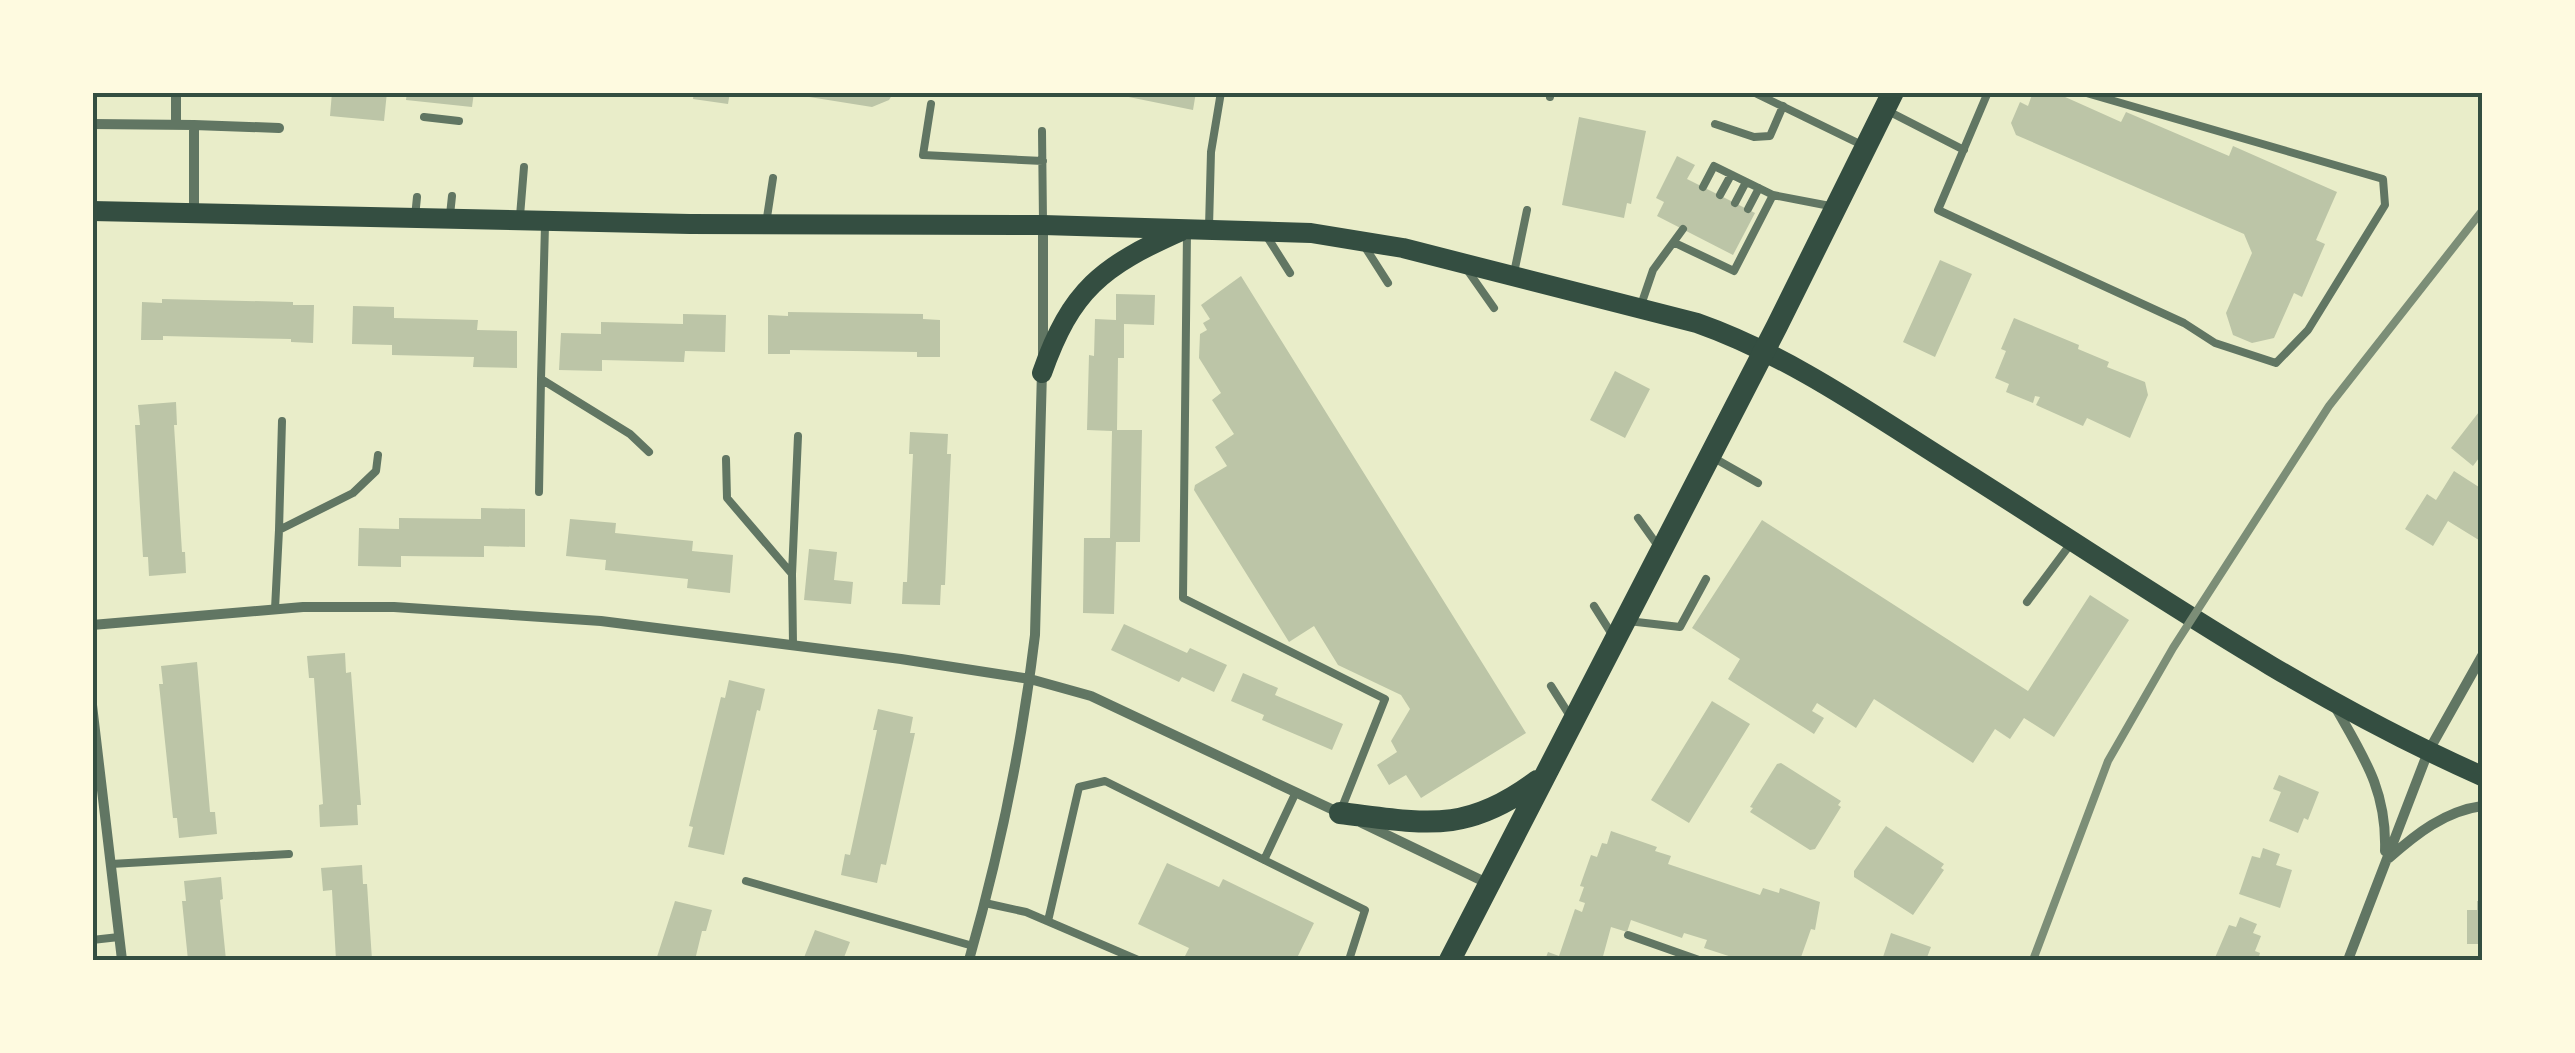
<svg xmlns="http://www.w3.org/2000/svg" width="2575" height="1053" font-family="Montserrat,sans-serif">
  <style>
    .building { fill: #bcc5a7 }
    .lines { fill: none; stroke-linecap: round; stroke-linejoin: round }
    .service { stroke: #617663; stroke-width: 8 }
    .minor { stroke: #617663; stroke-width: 10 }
    .secondary { stroke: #344e41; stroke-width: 20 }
    .primary { stroke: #344e41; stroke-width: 22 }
    .rail { stroke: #7c8e77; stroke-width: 8 }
    .neatline { fill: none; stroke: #344e41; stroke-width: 4 }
  </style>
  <rect width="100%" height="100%" fill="#e9edc9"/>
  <!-- building -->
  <path class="building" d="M332 92H387L384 121 330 116Z
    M407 92H474L472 107 406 100Z
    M694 92H730L728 104 693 99Z
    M778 92H894L889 100 872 107Z
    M1104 92H1196L1193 110Z
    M2033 92H2054L2121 122 2126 112 2229 156 2233 146 2337 192 2316 240 2325 244 2302 297 2294 293 2274 338 2252 343 2233 335 2226 313 2252 253 2244 234 2016 135 2011 123 2020 102 2028 106Z
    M1579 117 1646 131 1631 204 1627 203 1624 218 1562 205Z
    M1677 156 1695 165 1687 179 1755 213 1733 255 1657 216 1664 202 1656 198Z
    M1940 260 1972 274 1935 357 1903 342Z
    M1241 276 1526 733 1421 798 1406 775 1389 785 1377 765 1397 752 1391 741 1410 709 1401 695 1338 665 1314 626 1289 642 1194 490 1195 485 1227 466 1215 447 1234 434 1212 400 1221 393 1199 358 1200 334 1207 330 1203 323 1210 319 1201 305Z
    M1116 294 1155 295 1154 325 1124 324V358H1118L1117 430H1142L1140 542H1116L1114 614 1083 613 1084 538H1110L1112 431 1087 430 1089 355 1094 356 1095 319 1116 320Z
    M162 299 293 302V305H314L313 343 291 342V339L163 336V340H141L142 302 162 303Z
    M353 306 394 307V318L478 320 477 330 517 331V368L473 367 474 357 392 355V345L352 344Z
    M788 312 923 314V319L940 320V357H917V352L790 350V354H768V315L788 316Z
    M683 314 726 315 725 352 685 351 684 362 602 360V371L559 370 561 333 601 334V322L683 324Z
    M2014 318 2079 345 2078 349 2109 362 2107 367 2145 382 2148 395 2130 438 2087 418 2083 426 2036 405 2040 397 2035 396 2033 403 2006 392 2009 384 1995 378 2006 351 2001 349Z
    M1615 371 1650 389 1625 438 1590 420Z
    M176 402 177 425H174L182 552H185L186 573 149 576 148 557H143L135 425H140L138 405Z
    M2482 408V454L2473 466 2451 448Z
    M910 432 948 434 947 454H951L945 585H941L940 605 902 604 903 582H907L913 454H909Z
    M2454 471 2482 489V542L2448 521 2433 546 2405 529 2427 494 2436 500Z
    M481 508 525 509V547L484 546V557L401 556V567L358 566 359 528 399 529V518L481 519Z
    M570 519 616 523 615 533 693 541 692 551 733 555 730 593 687 588 688 579 605 570 606 560 566 556Z
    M1762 520 2028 691 2090 595 2129 620 2054 737 2024 718 2010 739 1995 729 1973 763 1874 699 1856 728 1817 703 1812 711 1824 718 1814 734 1728 679 1740 659 1692 628Z
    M809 549 837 552 834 580 853 582 851 604 804 600Z
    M1124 624 1187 653 1190 648 1227 665 1214 692 1182 677 1179 682 1111 650Z
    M345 653 346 673 351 672 361 805H357L358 825 320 827 319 805 323 804 314 678H309L307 656Z
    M197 662 210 812H215L217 834 179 838 177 818H173L159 684H163L161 666Z
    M1243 673 1278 688 1275 695 1343 724 1332 750 1262 720 1264 715 1231 701Z
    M729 680 765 689 760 711 757 710 724 855 688 847 693 827 689 826 721 697 725 698Z
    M1712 701 1750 724 1689 823 1651 800Z
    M878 709 913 717 910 733H915L886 865 881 864 877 883 841 875 845 854 850 855 877 730H873Z
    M1781 763 1841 801 1838 805 1841 807 1815 849 1810 850 1750 812 1753 808 1750 807 1777 764Z
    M2279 775 2319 792 2308 820 2304 818 2298 833 2269 821 2281 792 2273 789Z
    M1886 826 1944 864 1941 868 1944 870 1913 915 1854 877V871Z
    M1611 831 1657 847 1655 851 1671 856 1668 864 1760 895 1763 888 1779 893 1780 888 1820 902 1815 930 1811 929 1800 960H1741L1704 948 1707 940 1684 933 1682 938 1631 920 1627 932 1611 927 1602 960H1545L1548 952 1559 956 1575 909 1582 912 1585 903 1579 901 1584 887 1580 886 1591 855 1597 857 1602 843 1607 844Z
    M2263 848 2280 854 2276 865 2292 870 2280 908 2239 894 2252 856 2260 858Z
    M1167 863 1219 887 1223 879 1314 923 1296 960H1183L1189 948 1138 924Z
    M362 865 363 884H367L372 960H336L332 890 323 891 321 868Z
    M221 877 223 899 220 900 226 960H188L182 901H186L184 881Z
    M675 901 712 910 706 931H702L695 960H656Z
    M2477 901H2482V944H2467V910H2477Z
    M2240 917 2257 924 2253 933 2261 936 2255 951 2260 953 2258 960H2214L2229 925 2236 927Z
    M815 930 850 942 843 960H803Z
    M1891 933 1931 947 1926 960H1882Z"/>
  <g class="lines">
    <!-- service -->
    <path class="service" d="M1753 92 1862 145
      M1988 92 1938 210 2184 323 2215 343 2276 363 2308 330 2385 205 2383 179 2083 92
      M1550 97 1551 92
      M931 104 923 155 1043 161
      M1888 111 1964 150
      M424 117 459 121
      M1715 124 1754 137 1770 136 1783 106
      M1042 131 1043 222
      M1703 187 1714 166 1773 195 1830 206
      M1720 195 1731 175
      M1735 203 1746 182
      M1748 209 1759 188
      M450 215 452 196
      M520 216 524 167
      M415 217 417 197
      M766 224 773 178
      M545 225 541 379 630 434 649 452
      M1209 227 1211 152 1221 92
      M1187 232 1183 598 1385 699 1341 810
      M1266 235 1290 273
      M1675 243 1734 271 1773 195
      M1365 247 1388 283
      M1468 271 1494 308
      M1514 273 1527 210
      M1640 308 1653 270 1683 229
      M1714 458 1758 483
      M726 459 727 498 792 574 793 644
      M539 492 541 379
      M1638 518 1658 546
      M279 530 282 421
      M792 574 798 436
      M2027 602 2072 542
      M1594 606 1613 636
      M275 609 279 530 353 493 376 471 378 455
      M1628 621 1680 627 1706 579
      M1551 686 1570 716
      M1264 860 1296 792
      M111 864 289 854
      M746 881 973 946
      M985 903 1026 912 1138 960
      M1048 921 1079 787 1105 781 1365 910 1349 960
      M1628 935 1699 960
      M92 940 119 937"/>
    <!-- minor -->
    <path class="minor" d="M92 124 194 125V212
      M176 125V92
      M194 125 279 128
      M1043 354V225
      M92 625 303 607H394L601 621 901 659 1030 679 1091 696 1342 814
      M92 705 122 960
      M2337 710C2365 759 2387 792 2385 851
      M1362 823 1487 883
      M2389 858C2416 834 2445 811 2482 806
      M969 960C999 855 1022 745 1035 635L1042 371
      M2348 960 2428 752 2482 656"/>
    <!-- secondary -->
    <path class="secondary" d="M92 211 690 224 1043 225 1311 233 1403 248 1697 323C1791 356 1876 417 1961 470 2131 577 2298 695 2482 776
      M1042 373C1071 290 1102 266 1181 231"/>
    <!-- primary -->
    <path class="primary" d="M1340 813C1424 823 1465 835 1537 781
      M1450 960 1777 326 1893 92"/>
    <!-- rail -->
    <path class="rail" d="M2033 960 2108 761 2173 648 2329 406 2482 211"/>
  </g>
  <!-- border -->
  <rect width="2575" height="1053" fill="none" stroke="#fefae0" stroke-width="190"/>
  <rect x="95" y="95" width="2385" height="863" class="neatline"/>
</svg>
